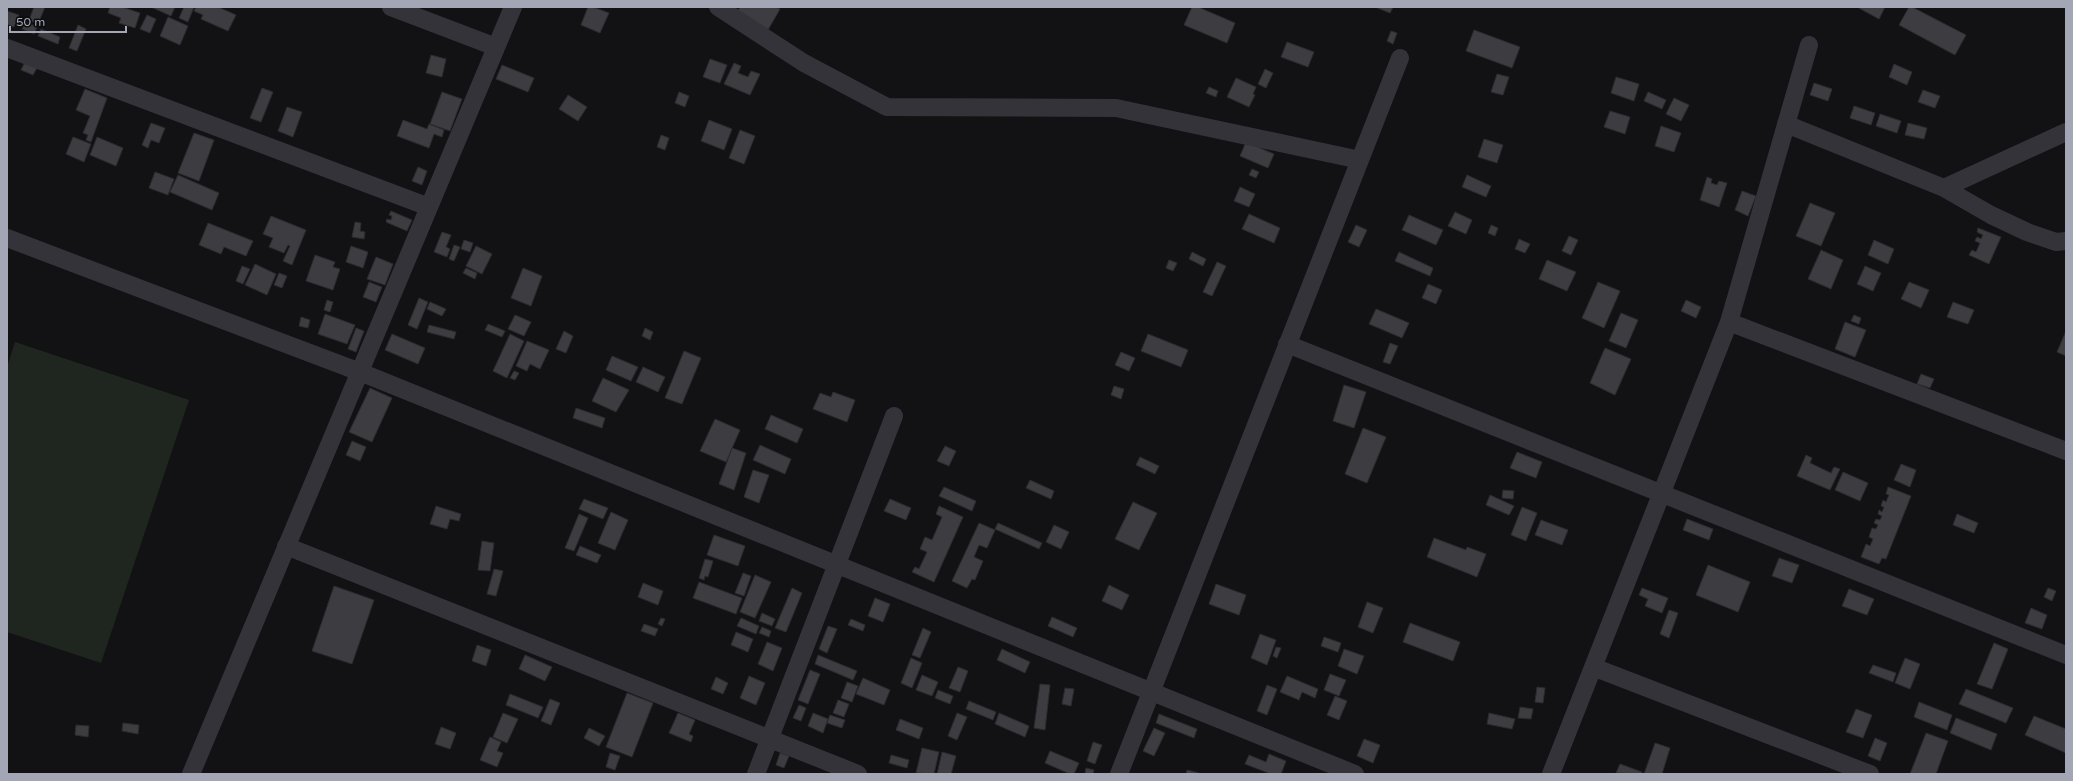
<svg xmlns="http://www.w3.org/2000/svg" width="2073" height="781" font-family="'Varela Round',sans-serif">
  <style>
    .green { fill: #1e261f }
    .building { fill: #3c3c41; stroke: #2c2c30 }
    .lines { fill: none; stroke-linecap: round; stroke-linejoin: round }
    .minor { stroke: #333339; stroke-width: 18 }
  </style>
  <rect width="100%" height="100%" fill="#121214"/>
  <!-- green -->
  <path class="green" d="M15 342 189 400 101 663 7 632V367Z"/>
  <!-- building -->
  <path class="building" d="M34 7H45L38 24 29 20Z
    M110 7H122L140 13 135 28 119 23 121 18 108 13Z
    M151 7H175L171 16Z
    M184 7H194L188 22 179 18Z
    M196 7H218L236 15 228 31 201 19 203 15 194 11Z
    M588 7H593L609 13 600 33 581 25Z
    M740 7H776L780 9 768 30 736 14Z
    M1192 7H1198L1235 23 1227 43 1184 25Z
    M1375 7H1393L1390 13Z
    M1857 7H1885L1879 19Z
    M1909 7H1912L1966 35 1955 55 1899 25Z
    M7 11 19 15 14 27 7 24Z
    M147 15 156 19 150 33 140 29Z
    M168 17 188 26 180 45 160 36Z
    M26 22 37 27 34 34 22 29Z
    M78 25 86 29 77 51 69 48Z
    M41 29 60 37 58 44 38 36Z
    M1474 30 1520 47 1512 68 1466 51Z
    M1391 31 1397 33 1393 44 1387 41Z
    M1287 42 1314 52 1308 67 1281 57Z
    M431 55 446 59 442 77 426 73Z
    M710 59 727 65 720 83 703 77Z
    M25 62 37 68 33 75 21 70Z
    M734 63 741 66 738 73 748 77 751 71 760 74 750 95 724 84Z
    M1894 64 1912 72 1907 85 1889 77Z
    M502 65 534 78 528 92 496 79Z
    M1265 69 1273 73 1266 88 1258 84Z
    M1497 74 1509 77 1503 95 1491 92Z
    M1616 77 1639 84 1634 101 1611 93Z
    M1236 78 1256 87 1253 94 1255 95 1249 107 1227 97Z
    M1814 83 1832 89 1828 101 1810 95Z
    M1209 87 1218 91 1216 97 1206 93Z
    M262 88 273 92 261 122 250 118Z
    M85 89 107 98 91 142 86 140 88 135 83 133 90 116 76 110Z
    M1923 90 1940 96 1935 108 1918 102Z
    M442 92 462 99 450 131 430 124Z
    M679 92 689 96 685 107 675 103Z
    M1648 92 1666 100 1662 109 1644 101Z
    M568 95 587 107 578 121 559 109Z
    M1674 98 1689 105 1681 121 1666 114Z
    M1854 106 1875 113 1871 125 1850 118Z
    M287 107 302 112 293 137 278 131Z
    M1610 111 1630 117 1625 134 1604 127Z
    M1880 114 1901 121 1897 133 1876 126Z
    M403 120 427 129 429 124 444 130 442 137 434 134 429 148 397 136Z
    M709 120 732 129 724 150 701 141Z
    M151 123 165 128 159 143 151 140 148 148 142 145Z
    M1908 123 1927 128 1924 139 1905 135Z
    M1661 126 1681 133 1674 152 1655 146Z
    M740 130 755 136 744 164 729 158Z
    M194 133 214 140 199 181 178 173Z
    M661 135 669 138 665 150 657 147Z
    M73 137 91 144 84 162 66 154Z
    M97 137 123 148 116 166 90 155Z
    M1484 139 1503 145 1497 163 1478 157Z
    M1246 142 1274 154 1268 168 1240 156Z
    M418 167 427 171 422 185 412 181Z
    M1252 169 1259 172 1256 178 1249 175Z
    M155 172 174 179 168 195 149 188Z
    M178 175 219 193 212 210 170 192Z
    M1467 175 1491 186 1486 197 1462 187Z
    M1707 177 1712 179 1711 183 1717 185 1719 181 1727 183 1719 207 1700 200Z
    M1240 187 1255 194 1249 207 1234 201Z
    M1742 191 1756 196 1748 216 1735 210Z
    M1810 203 1835 213 1821 246 1796 236Z
    M391 211 412 220 407 231 386 222 387 219 391 220 392 216 389 215Z
    M1455 212 1472 220 1466 234 1448 226Z
    M1249 214 1280 228 1274 243 1242 229Z
    M1409 215 1443 230 1436 245 1402 230Z
    M271 216 306 230 292 265 283 261 290 246 288 245 284 253 269 247 273 238 263 234Z
    M355 222 361 223 360 231 365 232 364 239 352 237Z
    M208 223 253 241 246 256 224 247 221 254 199 245Z
    M1356 225 1367 230 1359 247 1348 242Z
    M1491 225 1498 228 1495 236 1488 233Z
    M1978 228 2001 237 1989 264 1969 255 1972 250 1976 252 1980 243 1975 241 1977 237 1981 239 1983 235 1977 232Z
    M442 232 451 235 446 247 450 249 447 257 434 252Z
    M1569 236 1578 240 1571 255 1562 251Z
    M1519 239 1530 244 1525 253 1515 249Z
    M464 240 473 243 470 252 461 249Z
    M1874 240 1894 249 1888 264 1868 255Z
    M454 245 460 247 454 261 449 259Z
    M351 246 368 252 363 268 346 262Z
    M476 246 492 254 482 274 466 266Z
    M1821 250 1843 260 1831 289 1808 279Z
    M1192 252 1206 259 1203 266 1189 259Z
    M1399 252 1433 268 1430 276 1395 261Z
    M315 255 335 262 333 267 340 269 333 290 306 281Z
    M376 257 393 264 385 285 367 279Z
    M1169 260 1177 263 1173 271 1166 268Z
    M1547 260 1576 272 1567 291 1539 279Z
    M1217 262 1226 266 1212 296 1203 292Z
    M255 264 276 274 267 295 245 285Z
    M242 266 250 269 243 284 236 281Z
    M1865 266 1881 273 1873 291 1857 284Z
    M466 268 477 273 475 279 463 273Z
    M523 268 542 276 531 306 511 298Z
    M279 273 287 276 282 288 274 285Z
    M369 282 382 287 376 302 363 297Z
    M1598 282 1620 291 1604 328 1582 318Z
    M1909 282 1929 290 1921 308 1901 299Z
    M1428 284 1442 290 1436 304 1422 298Z
    M419 298 428 302 417 329 408 325Z
    M327 300 333 302 330 312 324 310Z
    M1686 300 1701 307 1696 318 1681 311Z
    M430 302 446 309 442 316 427 309Z
    M1953 302 1974 310 1968 324 1947 317Z
    M1376 309 1409 323 1402 338 1369 324Z
    M1621 313 1638 320 1626 348 1609 341Z
    M325 314 355 325 347 344 318 334Z
    M515 315 531 322 524 336 508 329Z
    M1854 315 1861 318 1859 324 1851 321Z
    M301 317 310 320 308 328 299 326Z
    M1845 322 1866 330 1855 357 1835 349Z
    M488 324 505 331 502 337 485 330Z
    M429 325 456 332 454 339 427 332Z
    M356 328 364 331 356 352 348 349Z
    M645 328 653 332 650 340 642 336Z
    M564 331 573 336 566 353 556 349Z
    M2066 331V356L2057 352Z
    M392 334 425 348 418 364 385 350Z
    M510 334 524 341 507 378 493 371Z
    M1148 334 1188 350 1181 367 1141 351Z
    M527 341 549 350 540 369 530 364 527 371 516 366Z
    M1390 343 1398 346 1390 364 1383 362Z
    M1605 348 1631 359 1615 395 1590 383Z
    M684 351 701 358 682 404 665 398Z
    M1121 352 1135 358 1129 371 1115 365Z
    M612 356 638 367 631 381 606 370Z
    M643 367 665 377 658 392 636 382Z
    M514 371 519 373 515 380 510 378Z
    M1921 374 1934 379 1930 388 1917 384Z
    M603 378 629 390 616 412 592 401Z
    M1344 385 1366 392 1354 428 1333 421Z
    M1114 386 1124 389 1121 399 1111 395Z
    M370 388 392 398 372 442 349 432Z
    M833 392 855 400 847 422 813 409 820 393 831 397Z
    M576 408 605 418 602 428 573 418Z
    M771 415 803 429 797 443 765 429Z
    M715 419 740 430 726 462 700 451Z
    M1363 428 1386 437 1367 483 1345 474Z
    M352 441 366 447 360 461 346 455Z
    M760 445 791 459 785 474 753 460Z
    M945 446 956 451 949 466 937 461Z
    M732 448 746 453 734 490 719 484Z
    M1517 452 1542 462 1536 478 1510 468Z
    M1806 455 1812 458 1810 463 1831 473 1834 467 1840 469 1830 490 1797 476Z
    M1140 457 1159 466 1155 474 1136 465Z
    M1901 464 1916 470 1910 487 1894 480Z
    M753 470 769 475 759 503 744 497Z
    M1843 472 1868 483 1860 501 1835 490Z
    M1030 480 1054 491 1051 499 1026 488Z
    M944 487 976 501 972 511 939 496Z
    M1888 487 1911 496 1886 559 1882 558 1879 564 1861 557 1866 544 1870 546 1873 539 1869 537 1872 528 1876 529 1878 525 1874 523 1876 519 1880 520 1882 516 1878 514 1879 510 1882 512 1884 507 1881 506 1883 500 1886 502 1889 495 1886 494Z
    M1503 490 1514 491 1513 499 1502 498Z
    M1490 495 1514 506 1509 515 1486 505Z
    M584 499 608 508 603 519 579 509Z
    M890 499 911 508 906 520 884 511Z
    M1133 502 1157 513 1139 550 1115 539Z
    M436 506 461 514 459 521 450 519 447 529 430 524Z
    M939 506 963 517 934 582 912 572 915 567 919 569 927 552 920 549 925 537 932 540 942 517 936 514Z
    M1522 507 1537 513 1526 541 1511 535Z
    M611 512 628 520 615 550 598 543Z
    M579 514 588 518 574 551 565 548Z
    M1957 514 1978 523 1974 533 1953 525Z
    M1687 519 1713 529 1709 540 1683 530Z
    M1541 520 1568 530 1562 545 1535 535Z
    M979 523 995 530 987 548 979 545 974 557 983 561 975 580 972 579 967 588 952 581Z
    M998 523 1042 543 1039 549 995 529Z
    M1054 525 1069 532 1061 549 1046 542Z
    M714 535 745 546 738 566 707 555Z
    M1434 538 1466 550 1467 547 1486 554 1477 577 1427 557Z
    M482 541 494 543 490 571 478 570Z
    M580 546 601 555 597 563 576 555Z
    M1779 558 1799 565 1792 583 1772 576Z
    M705 559 713 561 708 577 705 576 704 580 699 578Z
    M1708 565 1750 582 1738 612 1696 595Z
    M494 569 503 571 496 596 487 594Z
    M743 573 751 576 744 596 735 593Z
    M755 575 771 582 755 618 740 612Z
    M699 582 742 598 736 614 693 598Z
    M643 583 663 591 658 605 638 597Z
    M1216 584 1246 595 1239 615 1209 604Z
    M1109 585 1129 595 1122 610 1102 601Z
    M334 586 374 600 352 664 312 651Z
    M792 588 802 593 786 632 775 628Z
    M1642 588 1668 598 1662 613 1645 606 1648 599 1639 595Z
    M2048 588 2056 591 2052 601 2044 597Z
    M1849 589 1874 599 1867 615 1842 606Z
    M875 598 890 604 883 622 868 616Z
    M1367 602 1383 608 1373 633 1358 627Z
    M2031 608 2047 615 2042 629 2025 623Z
    M1669 610 1678 613 1669 638 1660 634Z
    M762 613 775 619 772 626 759 621Z
    M1052 617 1077 628 1073 637 1048 626Z
    M661 618 665 619 662 626 658 624Z
    M741 618 759 626 756 634 737 626Z
    M851 619 865 625 863 631 848 625Z
    M1410 623 1460 642 1453 661 1403 642Z
    M644 624 658 629 655 636 641 631Z
    M828 626 837 629 827 653 819 649Z
    M762 627 771 631 769 637 759 633Z
    M923 628 931 632 920 658 912 655Z
    M736 632 753 639 748 652 731 645Z
    M1260 634 1276 640 1267 665 1251 658Z
    M1324 637 1341 643 1338 652 1321 646Z
    M767 642 782 648 773 671 758 664Z
    M1994 643 2008 649 1992 689 1977 684Z
    M477 645 491 650 486 666 472 661Z
    M1276 647 1281 648 1277 658 1273 656Z
    M1002 649 1030 662 1025 673 997 660Z
    M1344 649 1364 656 1357 674 1338 666Z
    M525 655 552 667 545 681 519 669Z
    M818 655 857 671 853 680 815 664Z
    M911 658 922 663 912 688 901 683Z
    M1905 658 1920 664 1910 689 1895 683Z
    M1873 665 1896 673 1893 682 1869 673Z
    M958 667 968 671 960 692 949 688Z
    M810 670 820 674 808 704 798 700Z
    M1330 674 1346 680 1339 696 1324 690Z
    M922 675 938 682 932 696 916 690Z
    M749 676 765 683 756 705 740 698Z
    M1287 676 1318 689 1315 698 1302 692 1299 700 1280 692Z
    M716 677 728 683 723 694 711 689Z
    M863 678 890 690 884 705 856 694Z
    M847 682 858 686 852 702 841 698Z
    M1040 684 1050 685 1045 730 1034 728Z
    M1267 685 1277 689 1267 715 1257 711Z
    M1537 687 1545 688 1543 703 1535 702Z
    M1065 688 1074 689 1071 706 1062 704Z
    M1966 689 2013 708 2006 723 1959 704Z
    M938 690 953 696 950 704 935 698Z
    M627 693 653 703 632 757 606 747Z
    M510 694 543 707 538 718 506 705Z
    M1335 696 1347 701 1339 720 1327 715Z
    M550 699 560 703 551 725 541 721Z
    M838 700 849 704 844 717 833 713Z
    M969 701 996 712 993 720 966 709Z
    M1919 702 1952 715 1947 730 1914 717Z
    M799 705 806 708 801 721 793 718Z
    M1520 707 1533 709 1531 719 1518 718Z
    M1856 709 1872 715 1863 738 1846 732Z
    M503 713 518 719 507 743 493 737Z
    M678 713 695 720 689 734 693 736 691 742 669 733Z
    M813 713 828 719 823 733 808 726Z
    M957 713 967 717 957 740 948 736Z
    M999 713 1029 726 1025 737 995 724Z
    M1489 713 1515 719 1512 729 1487 724Z
    M1159 714 1197 729 1194 738 1156 723Z
    M830 715 845 720 842 728 827 723Z
    M2034 716 2066 729V753L2025 735Z
    M1956 718 1997 734 1991 750 1950 733Z
    M900 719 923 728 919 739 896 730Z
    M123 723 139 725 138 734 122 731Z
    M76 725 89 726 88 737 75 735Z
    M441 727 456 733 450 749 435 744Z
    M589 728 605 736 599 746 584 738Z
    M1154 728 1165 733 1154 756 1143 751Z
    M1926 733 1948 741 1936 774H1910Z
    M490 737 501 742 497 751 503 753 497 767 480 760Z
    M1875 738 1887 743 1880 761 1868 756Z
    M1364 739 1380 745 1373 763 1357 756Z
    M1093 742 1102 745 1095 764 1087 761Z
    M1655 743 1670 748 1662 774H1644Z
    M922 748 939 752 934 774 916 773Z
    M1050 751 1079 763 1074 774H1070L1045 763Z
    M942 752 956 756 951 774H937Z
    M610 753 620 756 615 770 606 767Z
    M780 753 789 756 784 768 776 765Z
    M1269 754 1286 761 1281 774H1271L1245 764 1249 755 1266 762Z
    M891 755 909 760 907 768 889 763Z
    M1620 764 1642 772 1641 774 1616 773Z
    M1086 768 1094 770 1093 774H1085Z
    M1187 770 1199 773 1198 774H1186Z"/>
  <g class="lines">
    <!-- minor -->
    <path class="minor" d="M391 7 496 47
      M718 7 804 63 887 107 1116 108 1360 160
      M7 48 429 207
      M1786 124 1944 188 1991 215 2027 232 2056 242 2066 241
      M1944 188 2066 132
      M7 238 360 372 1355 774
      M1729 322 2066 451
      M1287 344 2066 655
      M286 546 858 774
      M1593 667 1870 774
      M191 774 513 7
      M756 774 894 416
      M1119 774 1400 58
      M1551 774 1729 322 1809 45"/>
  </g>
  <!-- border -->
  <rect width="2073" height="781" fill="none" stroke="#a3a6b5" stroke-width="16"/>
  <!-- scale -->
  <path d="M10 26v6h116v-6" fill="none" stroke="#a3a6b5" stroke-width="2"/>
  <text x="16" y="26" font-size="12" fill="#a3a6b5" stroke="#0d0d0f" stroke-width="3" paint-order="stroke">50 m</text>
</svg>
